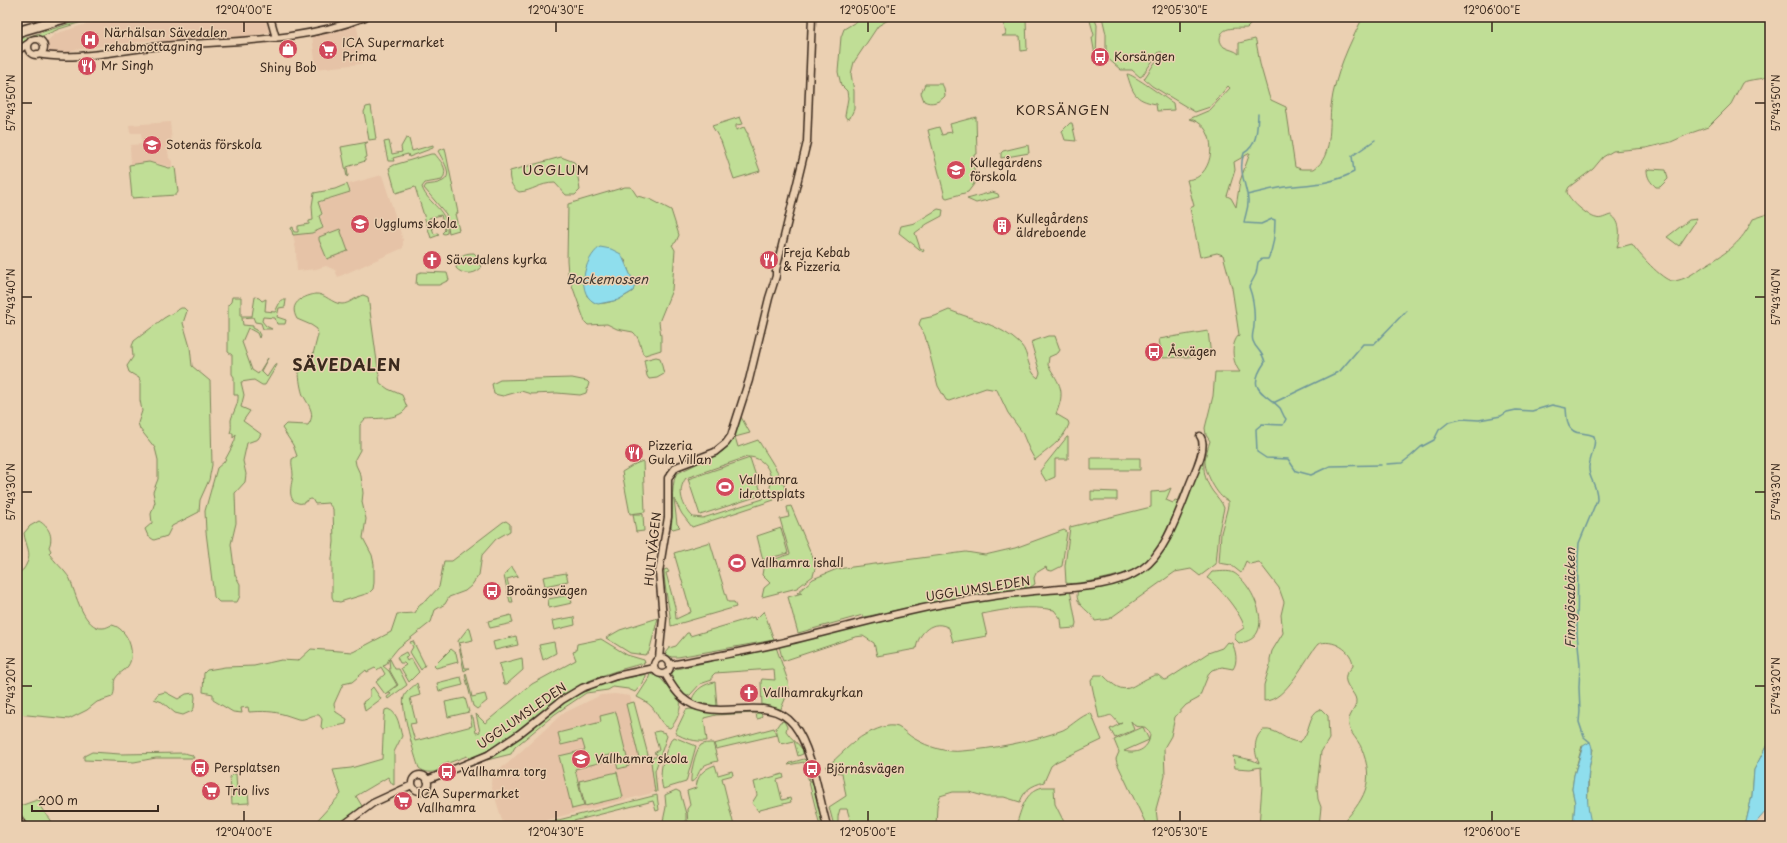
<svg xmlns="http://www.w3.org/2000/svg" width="1787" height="843" font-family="'Playpen Sans',sans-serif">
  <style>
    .built { fill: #e6c3a7 }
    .green { fill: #c0de96; stroke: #7e845a; fill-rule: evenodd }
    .water { fill: #8fdeed; stroke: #6d969a }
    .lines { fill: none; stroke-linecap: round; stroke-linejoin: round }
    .stream { stroke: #6d969a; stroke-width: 1.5 }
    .tertiary-casing { stroke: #3b2a1e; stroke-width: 9 }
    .motorway-casing { stroke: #3b2a1e; stroke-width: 12 }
    .tertiary { stroke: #ebd0b2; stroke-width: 6 }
    .motorway { stroke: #ebd0b2; stroke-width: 9 }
    .ticks { fill: none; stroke: #3b2a1e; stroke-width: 1.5 }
    .labels { text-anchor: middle; stroke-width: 3; stroke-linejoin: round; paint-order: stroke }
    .poi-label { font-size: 12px; fill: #3b2a1e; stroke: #ebd0b2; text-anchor: start }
    .street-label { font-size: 12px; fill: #3b2a1e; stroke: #ebd0b2 }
    .neighbourhood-label { font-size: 13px; letter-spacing: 1px; fill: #3b2a1e; stroke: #ebd0b2 }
    .water-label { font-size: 13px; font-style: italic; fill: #433c33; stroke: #ebd0b2 }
    .district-label { font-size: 16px; font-weight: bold; letter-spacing: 1px; fill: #3b2a1e; stroke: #ebd0b2 }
    .neatline { fill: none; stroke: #3b2a1e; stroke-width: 1.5 }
    .ticks-label { font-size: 10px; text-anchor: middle; fill: #3b2a1e }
  </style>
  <rect width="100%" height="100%" fill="#ebd0b2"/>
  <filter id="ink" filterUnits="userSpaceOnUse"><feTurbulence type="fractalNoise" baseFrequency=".025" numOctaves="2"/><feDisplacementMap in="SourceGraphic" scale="8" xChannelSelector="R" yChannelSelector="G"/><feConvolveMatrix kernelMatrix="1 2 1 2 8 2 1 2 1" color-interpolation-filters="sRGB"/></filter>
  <g filter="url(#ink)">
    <!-- built -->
    <path class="built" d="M108 17H265L269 32 245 38 184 42 153 40 74 50 66 53 50 52 47 50 45 46 47 41 55 34Z
      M356 23 364 62 360 64 316 69 312 35Z
      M170 122 172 143H167L169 158 172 161V167L151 162 131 164 130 148 131 145 142 144 141 133H130L129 125Z
      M382 175 403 240V248L338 277 335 270 326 266 316 269 297 271 296 250 293 235 311 233 324 228 321 220V216L323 215 319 203 351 192 349 184Z
      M615 694 630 696 647 754 653 766 656 792 523 826H504L491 785 492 771 501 768 507 764 562 714 601 695Z"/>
    <!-- green -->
    <path class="green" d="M91 17H98L59 29 40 37H33L17 48V40Z
      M864 17H893L878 26 854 62 851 74 854 91V109L850 118 847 119 845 116 848 98 847 91 841 85 838 72 841 37 844 29Z
      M1009 17H1026L1027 50 1021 51 1020 36H1002L1006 34 1004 25Z
      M1089 17H1094L1097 25 1096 61 1092 38 1094 35Z
      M1102 17H1243L1248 20 1250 25 1247 28C1237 29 1221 25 1220 39 1220 42 1222 45 1224 47 1229 50 1235 50 1239 54V43L1255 39 1256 41 1260 64 1269 96 1271 100 1286 107 1295 167 1301 169H1314C1333 157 1329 125 1331 106 1335 74 1349 45 1363 17H1770V75C1761 81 1751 78 1742 83L1731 104 1708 127 1691 133 1671 142 1646 148 1613 151 1603 157 1593 169 1569 187 1567 191C1567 199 1589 217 1596 218 1601 220 1606 216 1611 215 1622 222 1620 237 1617 248L1632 244C1638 253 1662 280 1672 281 1685 281 1696 271 1706 265 1728 252 1741 243 1753 219L1765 215 1770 210V739L1754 770 1752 796 1746 822 1748 826H1591L1587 811 1589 769 1593 749 1582 746 1574 775 1572 789 1575 803 1573 826H1340C1364 800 1376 783 1361 747 1358 740 1350 733 1349 726 1346 716 1357 710 1356 700 1355 692 1343 685 1346 675 1347 671 1351 670 1353 666 1353 650 1332 638 1318 644 1306 657 1286 702 1264 701V685L1270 665V659L1272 651 1283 633 1281 615 1284 602 1279 588 1259 562 1250 564 1246 561 1241 573 1231 565 1219 563 1221 533 1228 506V501C1217 497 1204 471 1205 460 1206 454 1208 447 1210 441L1206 435 1205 428 1213 396 1215 372H1240C1232 362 1230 344 1239 335L1232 288 1223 255 1217 253 1200 257 1190 208 1194 206 1187 180C1190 179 1196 179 1199 176 1217 162 1215 123 1189 119L1210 110 1230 88 1228 86 1210 107 1195 112 1152 86 1144 79 1162 52H1159L1142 76 1140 77 1132 70H1121L1106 57V34ZM1250 153 1240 181 1236 207 1231 198 1227 196 1235 170 1234 162Z
      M1127 74C1133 74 1165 98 1173 103L1174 110 1157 111 1156 104C1134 100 1133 93 1127 74Z
      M925 84H942L944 88 945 96C940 102 931 105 924 101L921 93Z
      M371 106 376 139 369 140 364 112 366 107Z
      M740 117 743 124 736 125V130L744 127 747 133H748V138L760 171 734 179 721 141 712 126Z
      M976 117 977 154 974 155V184L968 192 947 198 945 197 928 130 939 127 942 135 946 134V133L952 132 950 124Z
      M1070 123H1072L1076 141 1065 140 1062 131Z
      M406 138 409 139 412 151 433 145V148L409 157 408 154 393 158 394 161H388L384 142 389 141 392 154 402 152 401 147Z
      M368 142 365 144 367 157 365 158V161L347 167 348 176 347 177 341 147Z
      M1028 145 1029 153 1001 158V153L1003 151Z
      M445 148 458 213 455 214 459 230 449 233 446 214 424 188 426 185C431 184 438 184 443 181 454 175 442 159 438 151Z
      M431 154H435C441 162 449 169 442 180L425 183 422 187C428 205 449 209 447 233L444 234 442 233 445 230 441 215 429 218 434 234 438 233 439 235 431 238 415 187 396 193 389 168 394 165Z
      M561 157 574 162 576 165 580 190 575 195H566L555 183C539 183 533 191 519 192 512 188 508 179 510 171Z
      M149 162 169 168 175 167 178 192 176 195 132 198 129 165Z
      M1650 169 1666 170 1668 179 1660 187H1656C1650 182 1647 177 1647 170Z
      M347 184 350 192 318 202 322 214 319 216 323 228 312 233 293 235 291 228 293 227 294 232H298V226L309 224V221L313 220 312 206 314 193 335 189Z
      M625 187H631L637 196 650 199 671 210 679 235 676 242 672 245 675 250 672 290 659 322 661 336V350L645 355 643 354C640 346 640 338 633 332L617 329 607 324 588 325 585 322 568 274 567 260 568 204ZM595 252 625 260 630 275 633 291C625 297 604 307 594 302 592 301 589 298 587 296L584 277Z
      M992 192 998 194 999 197 976 203 967 199Z
      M938 209 943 210 942 216 927 224 915 233 920 248 924 250 923 252 899 233 901 226 915 223Z
      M1697 219 1679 246 1667 237 1689 220Z
      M340 229 348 251 327 259 319 240V237Z
      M474 253 477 256 481 268C474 275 462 275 456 268 457 256 463 253 474 253Z
      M421 272 447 273 449 280 439 285H418L416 284 417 274Z
      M315 294C325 293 332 304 342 304 349 304 356 297 363 295L368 297 380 383 388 389 402 395 407 407C401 420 378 418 365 419L360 425V450L355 459 356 465 361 476 363 493 362 502 366 519 363 538 372 555 374 564V583L373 589 369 593 340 602 334 601 332 597V559L334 542 333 509 328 503 315 504 312 499C307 499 304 505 298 503 286 500 292 483 293 475 293 469 291 464 292 459L297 456 293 445 282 428 286 424 308 425C316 414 309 406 303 395 301 390 299 378 299 372L311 362 318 335 317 329 311 325 297 319C288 303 302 297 315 294Z
      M232 297H241V316H252L255 297 259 298 262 301 266 299 265 311 275 312 281 300H286L285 307 279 308 277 317 286 320 285 324H277L275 318 263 317 262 321 266 326 272 329H263L261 323 255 322 253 317 242 318 243 325 253 326V328L257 330 260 335 259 338 257 333 248 328 242 342 252 370 258 374 268 358 261 371 267 377 276 363 277 365 265 385H262L254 380 241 382 244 395 241 407 250 411 243 421 261 434 258 439 247 443 243 461 246 474 245 482 235 493 236 523 231 544 235 575 240 584V596L237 602H219L214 597 206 532 205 511 217 468 224 462 232 447 235 440 236 434 233 438V433H230C232 428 231 425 231 420 233 412 239 404 238 395H234V377L232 374V355L228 352V305L231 302Z
      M181 308H184L187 311 183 323 190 347 192 366 210 381 212 465 209 480 200 500 199 512 172 526 167 536 154 540 148 536 145 529 152 523 151 514 155 502 153 492 158 479V460L155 448 140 429 138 423 142 411 140 400V381L139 378 129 372 127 366 133 357 132 346 134 341 164 318Z
      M949 310C976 321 1000 324 1021 345 1029 353 1027 371 1038 378L1040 373 1031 342 1048 336H1055L1060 350 1058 353 1049 357 1048 365C1060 385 1066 390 1056 414L1068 421 1069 424C1064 440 1047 450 1035 460L1029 449 1022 432 1008 413 997 390 986 388 949 401 946 400 938 386 925 336 919 324 921 319 935 316Z
      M1208 331 1211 356 1162 358 1159 339Z
      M656 357 660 358 664 374 657 378 649 379 647 376 644 360Z
      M572 378 587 381 589 383 586 393 580 395 557 393 531 394 521 391 503 396 494 394 492 384 500 380Z
      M741 417 750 433 735 437 738 447 758 440C766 453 782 476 786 491 787 494 785 497 783 500L777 498 776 492 774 500 692 527 682 514 674 499 677 524 680 527 673 529 671 527C674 509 670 491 676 474L723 451 733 440ZM747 457C769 456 779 484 763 499L703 518 693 517C683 507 676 491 686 478Z
      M1067 437H1068V459H1055V477L1046 481 1040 471Z
      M1205 441 1207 443C1203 463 1201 475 1213 492 1217 497 1222 502 1224 508L1219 531 1216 564 1200 576 1191 569 1175 572 1109 619 1095 621C1090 609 1073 606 1078 590L1107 584 1155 561 1205 446Z
      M750 458 762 495 700 515 688 479Z
      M1091 458H1140V470H1091Z
      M643 461 645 512 630 514 622 472 635 464Z
      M1184 487 1186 488 1158 548C1152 557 1145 564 1136 569 1125 575 1076 586 1066 583L1065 566 1070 527 1151 507V492L1165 491 1171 488 1166 500 1173 503 1175 500 1178 501Z
      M1091 491 1117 492V500H1091Z
      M791 506 816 565 813 576 797 588 762 597 764 588 770 583 762 575 764 563 790 554 780 519 789 517 787 507Z
      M633 514H643L644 531 636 532Z
      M39 521C48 526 54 536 49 547L51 551 49 553C54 562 64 569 70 579 75 592 84 630 103 628 106 628 109 626 112 625 127 628 137 653 128 666 125 671 118 673 115 679 113 685 116 691 112 697L97 702 87 710 69 719 17 714V573C22 572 24 569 26 565 33 553 25 545 24 533L30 526Z
      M506 521 510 524V531L496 539 482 555 479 575 471 586 465 591 449 597 445 604 435 610 431 622 398 648 389 659 386 665 383 666 389 671 397 685 385 694 376 682 385 674 381 667 377 670 375 668 367 672 366 670 352 682 343 684 334 704 336 712 347 719 346 724 323 729 321 727 322 719 319 715C311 714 306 721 298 719 294 718 290 716 286 715 273 711 263 711 249 712L248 707 241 708 242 713 233 712 213 700V694L203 692 204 673 207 670 225 667 254 666 281 660 298 661 311 649 353 652 391 632 397 614 415 613 420 604 428 599 439 587 444 561H452L503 522Z
      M781 528 788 553 763 560 757 536Z
      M1064 530 1067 532 1062 566 1052 571 1047 570 1046 567 1036 573 1034 578 1035 584 1031 587 946 600 864 617 863 615 798 633 788 597 802 593H797L813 579 837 569 966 552 985 555 1015 548Z
      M710 542 728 602H734L736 607 671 626C670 607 664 589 664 570L667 569 669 572 666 573 675 607 676 619 691 612 674 553Z
      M511 567H512L518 576 507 579 513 602H510L504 576Z
      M1212 572C1218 572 1229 570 1234 573 1254 585 1278 639 1239 643L1235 639V634L1244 628C1245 618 1216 583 1207 578Z
      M566 573 568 581 545 586 543 577Z
      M1070 590 1076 623 1075 628 1062 629 1061 619 1054 610C1029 605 1006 609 982 614L987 636 953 642 949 628C933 618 918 633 916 649L877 656 874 643 863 636 855 637 783 661 779 646 899 614 1003 596Z
      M570 595 572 603 549 608 548 599Z
      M764 611 774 640 678 657H671L665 653 669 648 676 646 687 633H689L690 636 754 617 755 620Z
      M511 615 513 623 490 628 488 621Z
      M574 617 575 625 554 630 552 621Z
      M658 618 649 652 645 655 630 653 606 638 620 630Z
      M468 628 470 629 473 640 459 643 465 668H469L464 671 458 641Z
      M516 636 518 645 495 650 493 642Z
      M601 639 627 655 644 660 645 663C617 670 589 678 565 694 532 715 507 744 470 759L467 756 443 765C438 774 426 774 419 768 415 758 400 705 404 697 406 691 413 687 417 683L420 695 410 698 416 723 410 724 415 741 472 726 470 715 473 717 476 733 480 732 476 714 485 723 532 684 576 660 573 652 576 651 577 644Z
      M413 641 425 665 421 670 410 652 413 647 410 642Z
      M554 642 556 653 543 660 539 645Z
      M1227 642 1232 643C1236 651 1238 662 1233 669L1222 667 1212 670 1209 673 1199 698 1186 705 1175 717 1171 736 1164 748 1165 776 1156 809 1158 826H1147L1117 763 1116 759 1119 752 1114 740 1143 727 1149 740 1124 751C1138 755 1150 748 1150 733 1144 724 1144 728 1135 726L1131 721 1134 730 1115 738 1110 729 1122 723 1119 724C1108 711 1114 716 1099 718L1091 681 1095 675H1103C1127 700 1129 685 1155 675H1158L1164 680 1168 679 1208 653 1222 648Z
      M776 647 788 681 789 690 780 711 762 706 761 682 762 679 775 680 774 670 772 669 715 673 712 676V680L700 684 690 695 685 697C678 690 671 684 672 673L676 669Z
      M451 649 456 653 458 662 436 668 434 666Z
      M406 652 408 656 405 657 407 661 411 658 419 672 409 682 401 668 406 665 404 663H400L397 657Z
      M522 658 523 670 507 684H504L499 664Z
      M389 659H390L395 669H399L407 685 388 699 387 697 391 694 390 693 385 695 398 685 390 671Z
      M466 673 472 697 485 694 487 701 477 709 473 706 465 675Z
      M646 674V676L643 683 635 692 628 689 613 687 608 690 586 693 555 714 515 747 511 754 487 760 518 739 561 704 577 695 604 683Z
      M650 674 659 677 680 699C682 708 677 722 670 728 661 726 658 714 652 707 647 702 643 700 637 697L648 680Z
      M461 677 463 685 439 691 437 683Z
      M715 682 717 706 693 702 692 699C696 689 704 684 715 682Z
      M373 687 381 699 365 711 363 702 370 697V690Z
      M165 692 178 699 186 694 194 693 195 697 194 708 192 711 183 715 175 713 162 702 154 699 158 694Z
      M465 698 469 712 448 717 445 702Z
      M634 702 648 755 640 762 626 704Z
      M388 709C399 713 399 727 402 736L394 752V785L392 784 388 777 356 796 362 806 337 826H312L341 794 333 770 351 768 382 759 384 717 385 710Z
      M690 709 722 714 758 711 762 715 761 718 757 719 756 713 716 715 704 718 707 741C695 742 685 739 675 733L686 710Z
      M1321 709 1328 716 1329 739 1321 752 1317 787 1318 799 1321 807 1319 826H1259L1262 786 1261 767 1250 769 1235 768 1233 756 1252 760 1259 763C1254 753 1253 738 1263 730 1278 728 1285 742 1300 742 1311 734 1307 713 1321 709Z
      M616 712 629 766 618 769 614 754 601 757 602 762 575 769 584 806 572 809 559 756 585 750 582 740 561 745 558 733 601 722 600 716Z
      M1091 713 1102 740 1056 762 1051 766 1044 782C1031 786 1025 789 1020 802L1004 797H987L969 792H953L940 796 937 806 936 826H852L847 809H840L838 816V826H834L829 807 846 796 842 773 828 771 826 767C839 757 851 742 866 734 875 730 888 723 898 727 904 730 909 736 915 739 928 747 947 753 962 751 992 749 1035 741 1063 730 1073 725 1080 716 1091 713Z
      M784 721 787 727 786 731C791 739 798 743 803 750V754L798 756 794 741 782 744 779 741 776 728 780 722Z
      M774 728 776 735 716 749 714 744Z
      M659 731 665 733 667 736 655 771 657 792H655L651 762 653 757H656L657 754 654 753 659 750 654 732Z
      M674 737 696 746 686 782 663 789C658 770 664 755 672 738Z
      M713 743 718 761C714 762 709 763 705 765 698 769 698 780 691 782 690 776 695 750 701 745 704 743 709 743 713 743Z
      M92 752 120 754 184 753 192 755 194 758H156L134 762 84 760V756Z
      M804 759 806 761 810 781H812L824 826H820L804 762 788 765 790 763Z
      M715 765 718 775 732 771 733 775 722 778 734 826H688L687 809 690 805 687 791 696 788C697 776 703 769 715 765Z
      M617 772 623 797 585 806 579 781Z
      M233 774H236L237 792 248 791 249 803 232 804 230 777Z
      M783 774 784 778 777 780 782 800 790 798 791 802 760 810 759 812 752 803 757 795 754 782Z
      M1043 787H1054L1055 804 1066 826H1016C1021 810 1025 791 1043 787Z
      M676 790 680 792 686 814V826H662L666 807 665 795Z
      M657 795 659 810 656 811 653 801 554 826H535Z
      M37 800 42 801 40 805C43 814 52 817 53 826H30L17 809 20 806Z"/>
    <!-- water -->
    <path class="water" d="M600 247 611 249 621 254 635 285 633 291 618 300 598 304C574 296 584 258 600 247Z
      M1770 739V815L1766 811 1753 826H1748L1746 822 1752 796 1754 770Z
      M1590 742C1595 752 1590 759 1589 769 1587 787 1586 808 1592 825L1573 826 1575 803 1572 789 1574 775 1583 746Z"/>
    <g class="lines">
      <!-- stream -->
      <path class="stream" d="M1258 114C1257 128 1258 145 1244 153 1238 170 1245 181 1248 199 1249 208 1245 214 1244 223L1261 224 1272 219 1275 220C1275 233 1274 247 1268 259H1262L1258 262 1256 274 1249 287C1254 300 1255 312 1254 325 1254 331 1251 335 1253 341 1256 350 1262 350 1265 362 1245 391 1264 391 1280 408 1282 411 1283 416 1286 419L1283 425 1262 424 1256 429 1257 452 1266 458 1288 459 1296 471 1311 475 1330 466 1381 465
        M1247 195C1259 192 1272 189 1284 187 1310 184 1330 185 1354 172L1352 156 1375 140
        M1273 403 1340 371 1363 344H1374L1406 311
        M1387 464 1402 463 1411 456 1421 447 1434 440 1439 430 1449 422 1462 419 1479 420 1501 416 1507 412 1516 410 1532 411 1552 405 1566 408C1567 419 1566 432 1581 433 1587 434 1589 434 1594 436 1597 446 1590 456 1589 467 1588 480 1598 484 1597 500L1579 543 1578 557 1577 634 1580 665 1579 687 1580 711 1579 722 1584 737 1590 742"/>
      <!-- tertiary casing -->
      <g class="tertiary-casing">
        <path id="tertiary" d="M270 17 276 38
          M28 47a8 8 0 1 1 16 0a8 8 0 1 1-16 0Z
          M17 51 29 43
          M37 54C74 61 115 51 152 47 224 40 297 44 365 17
          M654 666a8 8 0 1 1 16 0a8 8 0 1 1-16 0Z
          M659 658 663 618 659 572 668 517V478L676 467 715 452 726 443 731 436 749 380 769 298 776 276V270L807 142 812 17
          M670 665C705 658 741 652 776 644 832 631 886 615 943 604 973 599 1004 594 1034 591 1068 588 1114 588 1142 569 1166 553 1180 508 1191 481 1195 471 1208 446 1200 436
          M665 674C671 684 677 695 688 702 720 723 768 692 794 725 812 748 819 797 827 826
          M412 783a8 8 0 1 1 16 0a8 8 0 1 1-16 0Z
          M427 780 488 755 519 734 562 700 582 688 616 676 654 668
          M17 818 24 826
          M342 826 373 803 412 785"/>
      </g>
      <!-- motorway casing -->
      <g class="motorway-casing">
        <path id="motorway" d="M17 21 31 17
          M17 32 68 17"/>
      </g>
      <!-- tertiary -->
      <use href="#tertiary" class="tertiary"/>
      <!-- motorway -->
      <use href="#motorway" class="motorway"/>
    </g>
  </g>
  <!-- ticks -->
  <path class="ticks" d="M244 22V32M556 22V32M868 22V32M1180 22V32M1492 22V32M22 103H32M1755 103H1765M22 297H32M1755 297H1765M22 492H32M1755 492H1765M22 686H32M1755 686H1765M244 811V821M556 811V821M868 811V821M1180 811V821M1492 811V821"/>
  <!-- icons -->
  <defs>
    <g id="hospital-disc" transform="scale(1)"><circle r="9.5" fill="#d1495b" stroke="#ebd0b2"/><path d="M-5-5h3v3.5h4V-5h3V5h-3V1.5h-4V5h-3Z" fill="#fff"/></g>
    <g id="shop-disc" transform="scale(1)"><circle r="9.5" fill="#d1495b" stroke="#ebd0b2"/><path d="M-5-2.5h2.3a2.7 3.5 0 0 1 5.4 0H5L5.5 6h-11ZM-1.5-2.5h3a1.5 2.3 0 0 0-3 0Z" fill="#fff"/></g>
    <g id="supermarket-disc" transform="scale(1)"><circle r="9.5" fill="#d1495b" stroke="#ebd0b2"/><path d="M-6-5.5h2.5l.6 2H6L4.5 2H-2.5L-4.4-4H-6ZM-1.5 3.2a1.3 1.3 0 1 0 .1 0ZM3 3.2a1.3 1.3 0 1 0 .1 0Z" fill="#fff"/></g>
    <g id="bus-disc" transform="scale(1)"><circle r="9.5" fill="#d1495b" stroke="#ebd0b2"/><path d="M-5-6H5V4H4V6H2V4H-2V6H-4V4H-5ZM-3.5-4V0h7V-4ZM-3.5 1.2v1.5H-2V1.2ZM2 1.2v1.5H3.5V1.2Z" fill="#fff"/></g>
    <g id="restaurant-disc" transform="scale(1)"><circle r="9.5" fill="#d1495b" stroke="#ebd0b2"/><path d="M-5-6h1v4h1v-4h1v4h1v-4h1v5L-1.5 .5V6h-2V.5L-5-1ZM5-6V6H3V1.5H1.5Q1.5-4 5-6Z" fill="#fff"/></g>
    <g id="school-disc" transform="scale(1)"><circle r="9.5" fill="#d1495b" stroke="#ebd0b2"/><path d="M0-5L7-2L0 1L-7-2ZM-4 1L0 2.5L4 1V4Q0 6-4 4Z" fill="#fff"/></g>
    <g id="building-disc" transform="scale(1)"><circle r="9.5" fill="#d1495b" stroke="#ebd0b2"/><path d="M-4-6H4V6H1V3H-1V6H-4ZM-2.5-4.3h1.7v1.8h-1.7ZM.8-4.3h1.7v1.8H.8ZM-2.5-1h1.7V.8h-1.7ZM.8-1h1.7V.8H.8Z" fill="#fff"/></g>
    <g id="church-disc" transform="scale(1)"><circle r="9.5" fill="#d1495b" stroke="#ebd0b2"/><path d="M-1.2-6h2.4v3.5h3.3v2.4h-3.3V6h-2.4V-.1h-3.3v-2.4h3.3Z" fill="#fff"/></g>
    <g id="stadium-disc" transform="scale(1)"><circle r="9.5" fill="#d1495b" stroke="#ebd0b2"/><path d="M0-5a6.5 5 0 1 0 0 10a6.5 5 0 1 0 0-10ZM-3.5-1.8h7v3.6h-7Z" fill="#fff"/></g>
  </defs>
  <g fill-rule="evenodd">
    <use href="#hospital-disc" x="90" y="40"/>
    <use href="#shop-disc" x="288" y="49"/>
    <use href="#supermarket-disc" x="328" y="50"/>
    <use href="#bus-disc" x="1100" y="57"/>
    <use href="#restaurant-disc" x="87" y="66"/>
    <use href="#school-disc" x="152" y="145"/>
    <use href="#school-disc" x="956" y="170"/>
    <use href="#school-disc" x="360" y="224"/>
    <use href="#building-disc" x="1002" y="226"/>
    <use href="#church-disc" x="432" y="260"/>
    <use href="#restaurant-disc" x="769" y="260"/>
    <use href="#bus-disc" x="1154" y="352"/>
    <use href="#restaurant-disc" x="634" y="453"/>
    <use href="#stadium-disc" x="725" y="487"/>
    <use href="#stadium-disc" x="737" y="563"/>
    <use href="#bus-disc" x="492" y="591"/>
    <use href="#church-disc" x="749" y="693"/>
    <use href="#school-disc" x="581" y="759"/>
    <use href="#bus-disc" x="200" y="768"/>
    <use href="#bus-disc" x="812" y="769"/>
    <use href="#bus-disc" x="447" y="772"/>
    <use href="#supermarket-disc" x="211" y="791"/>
    <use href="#supermarket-disc" x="403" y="801"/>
  </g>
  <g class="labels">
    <!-- poi labels -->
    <g class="poi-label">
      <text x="104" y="37">Närhälsan Sävedalen<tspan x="104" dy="14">rehabmottagning</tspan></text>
      <text x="342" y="47">ICA Supermarket<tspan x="342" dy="14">Prima</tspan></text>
      <text x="1114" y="61">Korsängen</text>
      <text x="101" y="70">Mr Singh</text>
      <text x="288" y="72" text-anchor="middle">Shiny Bob</text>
      <text x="166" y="149">Sotenäs förskola</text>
      <text x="970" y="167">Kullegårdens<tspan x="970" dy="14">förskola</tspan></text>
      <text x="1016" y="223">Kullegårdens<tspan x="1016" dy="14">äldreboende</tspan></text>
      <text x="374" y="228">Ugglums skola</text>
      <text x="783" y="257">Freja Kebab<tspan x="783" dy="14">&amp; Pizzeria</tspan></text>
      <text x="446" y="264">Sävedalens kyrka</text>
      <text x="1168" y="356">Åsvägen</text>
      <text x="648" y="450">Pizzeria<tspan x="648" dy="14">Gula Villan</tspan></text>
      <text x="739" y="484">Vallhamra<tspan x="739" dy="14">idrottsplats</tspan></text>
      <text x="751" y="567">Vallhamra ishall</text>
      <text x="506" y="595">Broängsvägen</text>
      <text x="763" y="697">Vallhamrakyrkan</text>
      <text x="595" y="763">Vallhamra skola</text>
      <text x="214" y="772">Persplatsen</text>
      <text x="826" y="773">Björnåsvägen</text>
      <text x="461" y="776">Vallhamra torg</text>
      <text x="225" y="795">Trio livs</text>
      <text x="417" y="798">ICA Supermarket<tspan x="417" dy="14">Vallhamra</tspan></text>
    </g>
    <!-- street labels -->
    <g class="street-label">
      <text transform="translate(653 549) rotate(-84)" y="4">HULTVÄGEN</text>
      <text transform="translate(978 589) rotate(-9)" y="4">UGGLUMSLEDEN</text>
      <text transform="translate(522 716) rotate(-35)" y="4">UGGLUMSLEDEN</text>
    </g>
    <!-- neighbourhood labels -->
    <g class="neighbourhood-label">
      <text x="1063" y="115">KORSÄNGEN</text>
      <text x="556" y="175">UGGLUM</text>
    </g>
    <!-- water labels -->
    <g class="water-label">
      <text x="607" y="284">Bockemossen</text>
      <text transform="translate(1570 598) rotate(-90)" y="5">Finngösabäcken</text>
    </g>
    <!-- district labels -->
    <g class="district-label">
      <text x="347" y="371">SÄVEDALEN</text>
    </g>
  </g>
  <!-- margin -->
  <rect width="1787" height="843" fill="none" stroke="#ebd0b2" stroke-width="44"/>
  <!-- scale -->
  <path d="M32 805v6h126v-6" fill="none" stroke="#3b2a1e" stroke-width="2"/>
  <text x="38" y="805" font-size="12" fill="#3b2a1e" stroke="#ebd0b2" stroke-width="3" paint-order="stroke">200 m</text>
  <rect x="22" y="22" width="1743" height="799" class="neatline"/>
  <g class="ticks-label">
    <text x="244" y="14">12°04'00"E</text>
    <text x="556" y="14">12°04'30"E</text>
    <text x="868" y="14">12°05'00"E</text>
    <text x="1180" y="14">12°05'30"E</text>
    <text x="1492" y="14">12°06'00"E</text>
    <text transform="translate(11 103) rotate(-90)" y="4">57°43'50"N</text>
    <text transform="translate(1776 103) rotate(-90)" y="4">57°43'50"N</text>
    <text transform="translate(11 297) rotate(-90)" y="4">57°43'40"N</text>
    <text transform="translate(1776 297) rotate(-90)" y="4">57°43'40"N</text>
    <text transform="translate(11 492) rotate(-90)" y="4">57°43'30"N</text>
    <text transform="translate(1776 492) rotate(-90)" y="4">57°43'30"N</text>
    <text transform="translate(11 686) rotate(-90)" y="4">57°43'20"N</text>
    <text transform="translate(1776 686) rotate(-90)" y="4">57°43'20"N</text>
    <text x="244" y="836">12°04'00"E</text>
    <text x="556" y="836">12°04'30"E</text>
    <text x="868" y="836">12°05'00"E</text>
    <text x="1180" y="836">12°05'30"E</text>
    <text x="1492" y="836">12°06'00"E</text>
  </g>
</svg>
